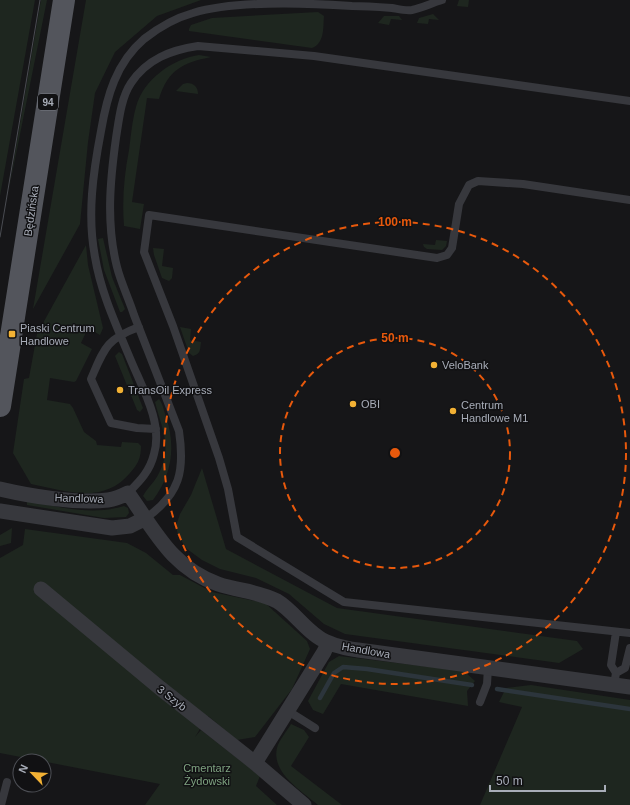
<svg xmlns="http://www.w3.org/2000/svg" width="630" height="805" font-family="Helvetica,sans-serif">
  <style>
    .green { fill: #1e261f }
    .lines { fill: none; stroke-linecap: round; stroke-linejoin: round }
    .stream { stroke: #2c353c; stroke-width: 4.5 }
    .lane { stroke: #37383d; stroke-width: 8 }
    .street { stroke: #37383d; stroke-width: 15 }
    .primary { stroke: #53555c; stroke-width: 22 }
    .tram { stroke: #4a4c52; stroke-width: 1 }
    .ring { fill: none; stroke: #e8590c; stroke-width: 2; stroke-dasharray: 7 5 }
    .poi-dot { fill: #f2b134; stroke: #111113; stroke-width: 1.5 }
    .labels { text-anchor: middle; stroke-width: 3; stroke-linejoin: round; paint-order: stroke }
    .shield { fill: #111113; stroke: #7b7e86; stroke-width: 1 }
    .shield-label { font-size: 10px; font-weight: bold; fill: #a8adb8 }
    .street-label { font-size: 11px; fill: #a8adb8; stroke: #111113 }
    .poi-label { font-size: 11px; fill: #a8adb8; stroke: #111113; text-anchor: start }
    .park-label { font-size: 11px; fill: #7fa381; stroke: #111113 }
    .centre { fill: #e8590c; stroke: #111113; stroke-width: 2 }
    .ring-label { font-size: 12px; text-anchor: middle; font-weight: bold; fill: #e8590c; stroke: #111113; stroke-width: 3; stroke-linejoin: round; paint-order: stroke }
  </style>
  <rect width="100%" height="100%" fill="#161618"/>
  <!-- green -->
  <path class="green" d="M0 0H35L0 196Z
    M41 0H47L9 189Z
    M86 0H201L157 16 115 52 95 93 88 142 80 224 33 309Z
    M459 0H469L468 7 457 6Z
    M318 12 324 16C323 27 325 43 312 48L189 31V29L191 25 212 18Z
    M433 14 439 20 429 19 428 24 417 23 419 18Z
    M384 16H399L402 20 391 19 389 25 378 23Z
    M199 55 211 57C182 63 168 70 159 99L147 98 132 202 144 204 140 229 124 226C122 200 124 176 129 150 131 136 132 121 136 107 143 80 172 59 199 55Z
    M187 83C194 83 198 87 198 94L176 91 183 84Z
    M103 238 112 277 125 309 122 312H120L104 270 98 239Z
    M436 240 447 241 446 246 442 250 427 249 424 247 423 244 435 245Z
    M86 245 88 265 103 328 100 335 88 328 81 343 92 349 76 381 74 382 50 378 47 400 70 404 73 408 84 432 96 441 97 445 121 447 122 442 138 443 141 446C141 458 138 464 130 473 103 505 67 491 31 484L13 453 24 379 29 378 37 334Z
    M153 248 164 249 162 266 173 268 172 278 169 281 162 278 154 255Z
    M180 327 191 329 190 340 201 342C200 349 201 354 193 356L189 353Z
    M119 352 122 354 143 408 140 412 137 410 115 356Z
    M159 399C163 404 164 411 166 417 176 446 172 475 153 500L147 501 143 496C147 488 154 483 158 475 173 447 162 430 155 402Z
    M202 468 226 549 337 608 577 641 583 649 559 663 345 634 324 624 289 594 256 578 220 569 202 560 187 549 178 536 176 526 180 514 191 495Z
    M27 501C62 507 90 516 124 506L128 508 129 513 126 517 104 518 27 505Z
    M12 528 11 543 0 546V535Z
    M25 529 127 543 146 553 173 575H180L212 592 265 603 307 641 310 649 292 689 255 737 237 740 208 716 195 737 201 730 260 776 256 786 277 805H145L160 784 0 753V558L23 545Z
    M339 656 464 671 475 681 467 691 468 706 341 684 323 714 313 710 308 701 329 662Z
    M531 685 630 700V805H480L522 707 499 702 506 688Z
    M291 724 304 730 309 737 291 766 342 805H318C302 791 271 773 277 748 279 740 287 731 291 724Z"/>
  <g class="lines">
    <!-- stream -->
    <path class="stream" d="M497 689 630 709
      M320 698 334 673 343 667 367 669 472 685"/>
    <!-- lane -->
    <path class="lane" d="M630 200 523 184 478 181 469 185 459 204 452 248 447 255 437 258 149 215 144 252 173 326 219 458 228 489 237 537 344 602 630 633
      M139 327C106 339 104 349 91 379L111 423 137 428 156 429
      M128 493C140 481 150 471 154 454 163 424 143 389 132 363 118 329 101 294 95 257 87 215 93 173 101 131 107 96 116 63 144 39 158 28 175 18 193 13 236 0 307 3 352 6 365 6 379 7 392 8 398 9 406 11 412 10 422 8 432 3 442 0
      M146 518C180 494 185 471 179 431 164 393 149 354 134 315 129 299 121 283 117 267 106 224 110 181 116 138 119 119 121 98 131 83 147 59 171 50 198 46L314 56 630 101
      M616 673 625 668 630 648
      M614 685 616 673 611 665 616 632
      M480 702 487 684 488 668
      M288 711 315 728
      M1 805 7 782"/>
    <!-- street -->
    <path class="street" d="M0 489C30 496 77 504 108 500 115 499 122 496 128 493 155 531 172 568 218 584 238 591 258 591 277 601 292 610 303 627 318 637 329 645 344 648 358 650L630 687
      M0 511 112 528 130 526 146 518
      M41 589 160 688 255 763 304 805
      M255 763 324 652 328 643"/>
    <!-- primary -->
    <path class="primary" d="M0 406 64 0"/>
    <!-- tram -->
    <path class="tram" d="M0 237 40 0"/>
  </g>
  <!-- distance rings -->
  <g class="ring">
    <circle cx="395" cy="453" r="115"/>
    <circle cx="395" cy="453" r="231"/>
  </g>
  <!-- markers -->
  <g class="poi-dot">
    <rect x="8" y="330" width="8" height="8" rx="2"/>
    <circle cx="434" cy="365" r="4"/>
    <circle cx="120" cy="390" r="4"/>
    <circle cx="353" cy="404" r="4"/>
    <circle cx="453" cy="411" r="4"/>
  </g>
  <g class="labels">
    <!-- shield labels -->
    <rect class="shield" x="38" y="94" width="20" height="16" rx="3"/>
    <g class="shield-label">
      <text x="48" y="106">94</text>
    </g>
    <!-- street labels -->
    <g class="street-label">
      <text transform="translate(31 211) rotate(-82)" y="4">Będzińska</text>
      <text transform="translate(79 498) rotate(2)" y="4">Handlowa</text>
      <text transform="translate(366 650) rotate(10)" y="4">Handlowa</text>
      <text transform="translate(172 698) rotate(38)" y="4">3 Szyb</text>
    </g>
    <!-- poi labels -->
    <g class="poi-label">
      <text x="20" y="332">Piaski Centrum<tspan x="20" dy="13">Handlowe</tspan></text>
      <text x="442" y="369">VeloBank</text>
      <text x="128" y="394">TransOil Express</text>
      <text x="361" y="408">OBI</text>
      <text x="461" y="409">Centrum<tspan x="461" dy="13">Handlowe M1</tspan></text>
    </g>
    <!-- park labels -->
    <g class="park-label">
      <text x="207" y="772">Cmentarz<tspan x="207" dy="13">Żydowski</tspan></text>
    </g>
  </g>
  <circle cx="395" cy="453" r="6" class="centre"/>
  <g class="ring-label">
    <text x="395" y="226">100 m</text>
    <text x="395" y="342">50 m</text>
  </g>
  <!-- north arrow -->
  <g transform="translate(32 773) rotate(295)"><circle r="19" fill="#111113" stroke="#4d4f55"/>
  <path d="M0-3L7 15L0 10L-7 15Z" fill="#f2b134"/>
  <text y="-6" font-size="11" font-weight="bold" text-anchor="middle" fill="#a8adb8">N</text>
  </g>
  <!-- scale -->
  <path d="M490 785v6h115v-6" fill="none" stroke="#a8adb8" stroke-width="2"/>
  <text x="496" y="785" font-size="12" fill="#a8adb8" stroke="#111113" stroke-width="3" paint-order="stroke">50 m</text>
</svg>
